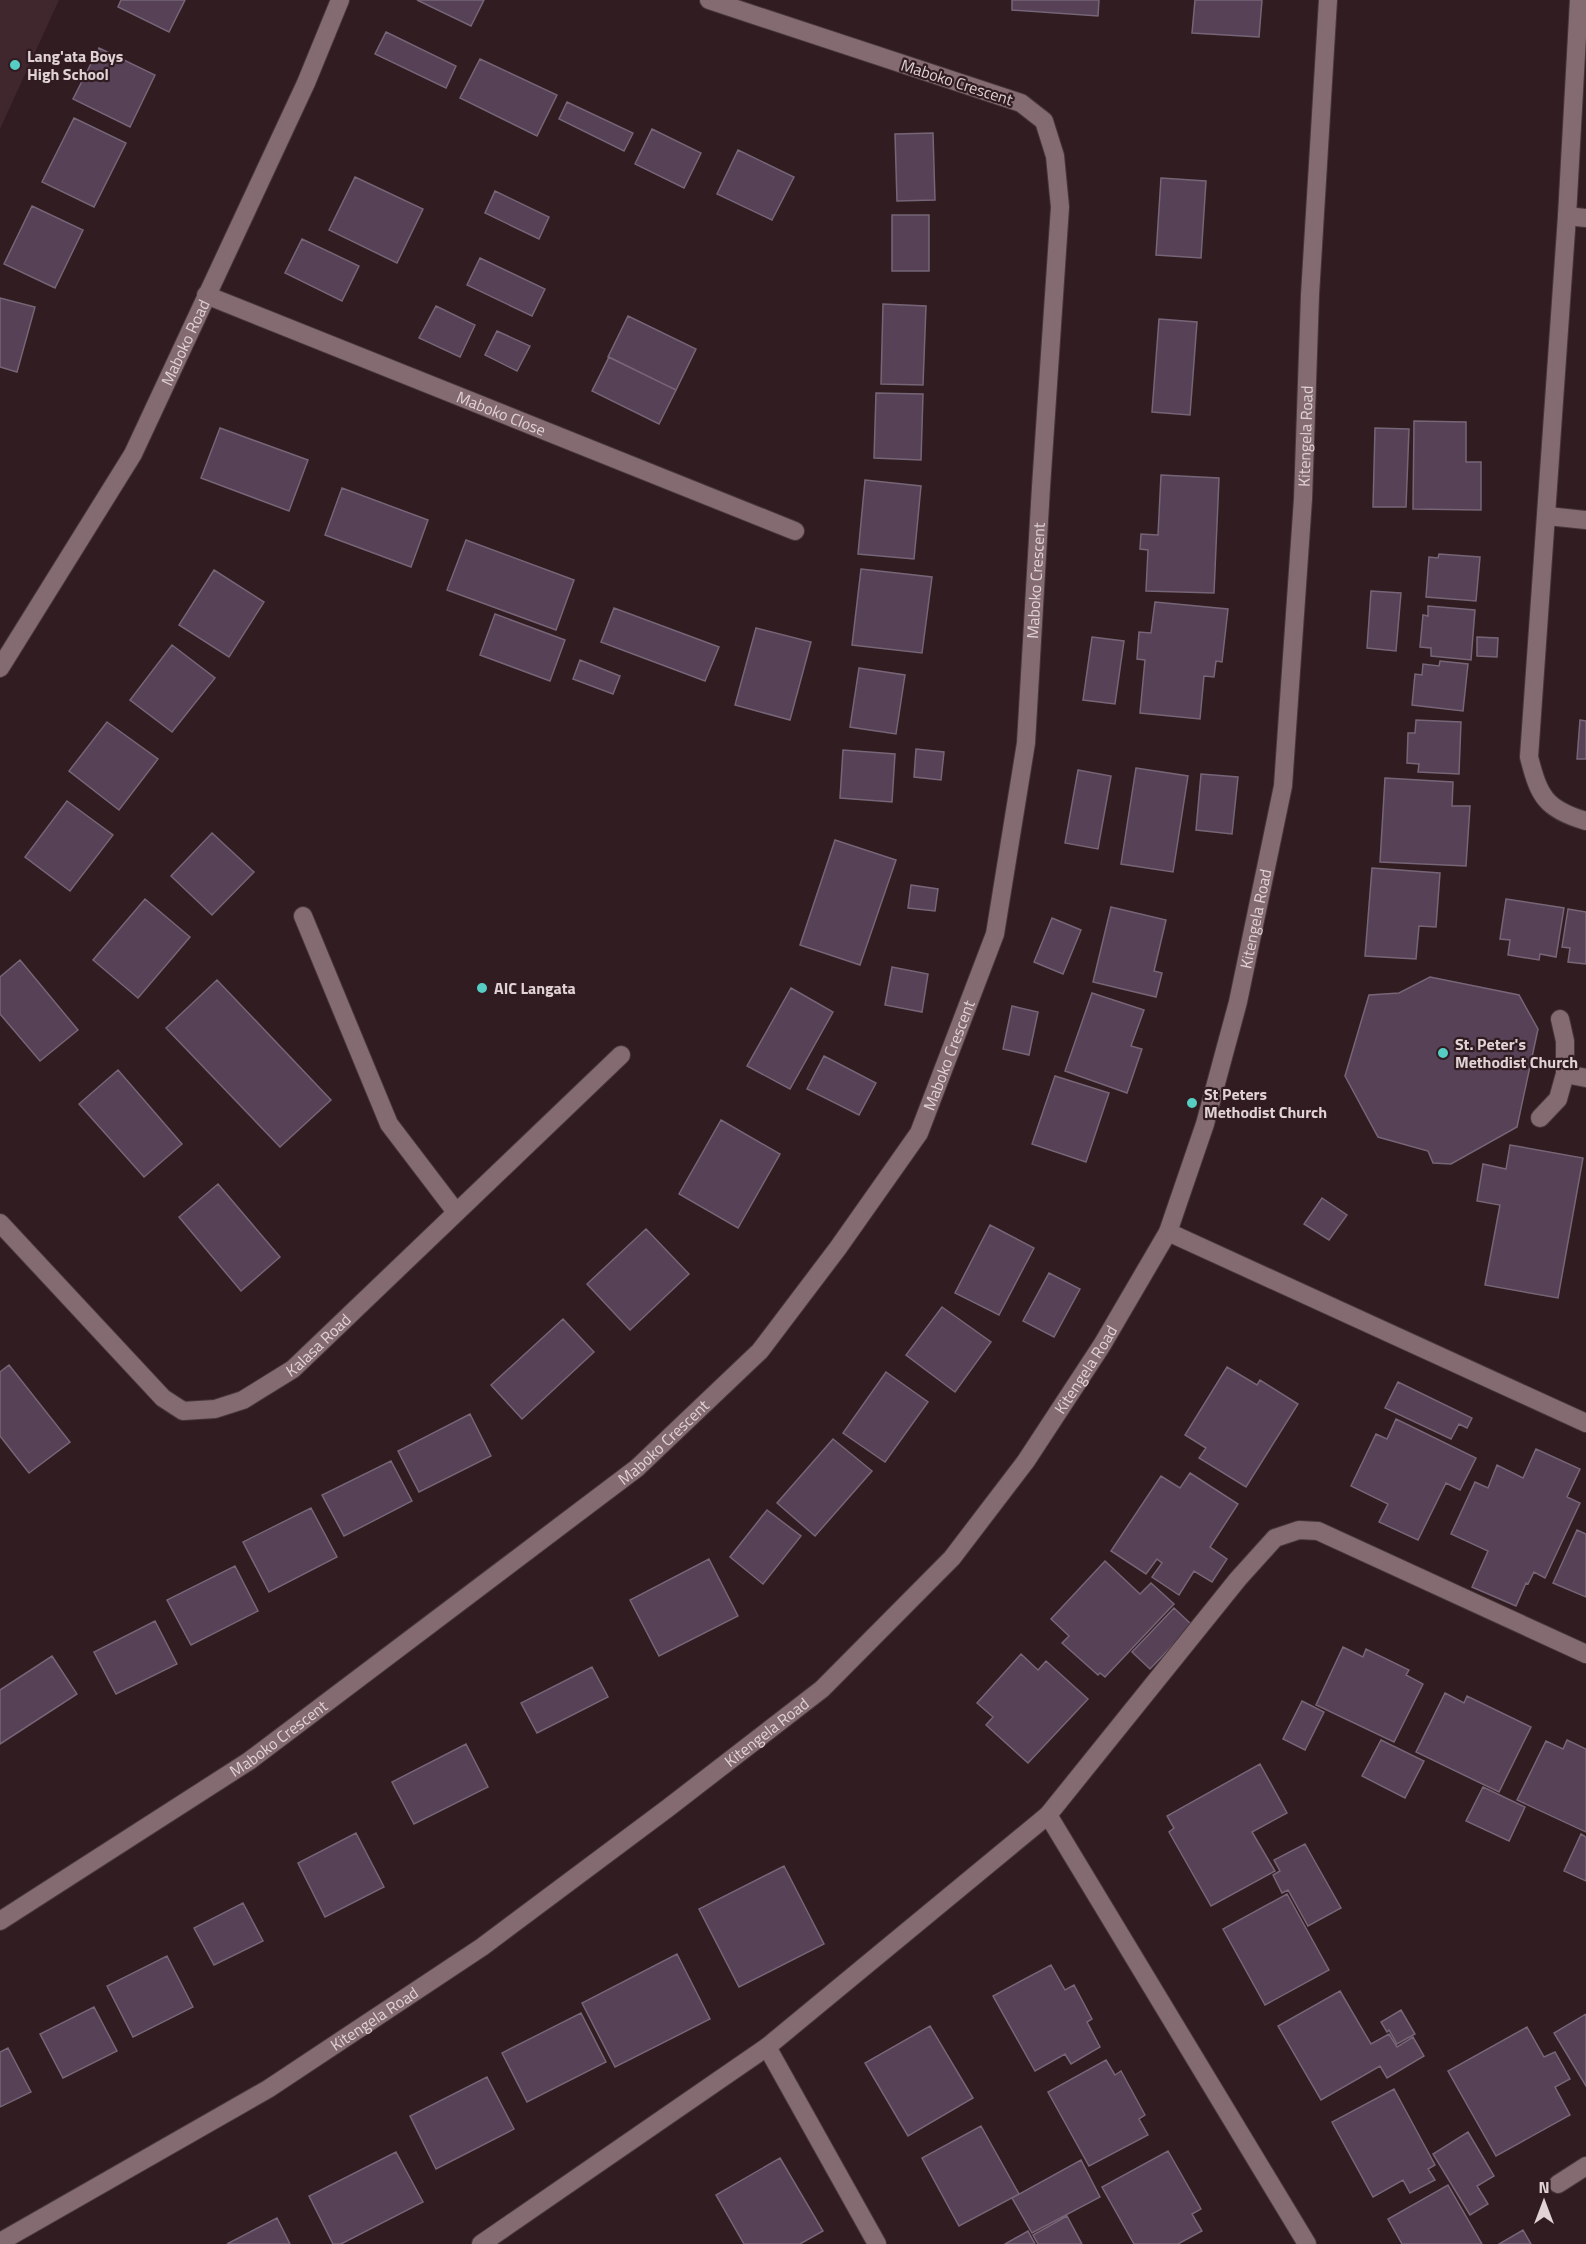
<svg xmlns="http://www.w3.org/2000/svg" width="1586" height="2244" font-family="'Titillium Web',sans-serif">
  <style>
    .built { fill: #40262d }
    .building { fill: #564156; stroke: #766576; stroke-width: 1.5 }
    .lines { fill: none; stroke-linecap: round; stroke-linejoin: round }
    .minor-casing { stroke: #47373b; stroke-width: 20 }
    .minor { stroke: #846b71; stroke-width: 18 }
    .poi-dot { fill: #56cec4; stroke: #301c21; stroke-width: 2 }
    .labels { text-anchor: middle; stroke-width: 4.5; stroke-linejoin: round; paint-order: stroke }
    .poi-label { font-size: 16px; font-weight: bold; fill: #e0d2d5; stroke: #301c21; text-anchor: start }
    .street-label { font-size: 16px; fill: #e0d2d5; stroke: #301c21 }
  </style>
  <rect width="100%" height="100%" fill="#301c21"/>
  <!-- built -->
  <path class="built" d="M0 0H59L0 129Z"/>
  <!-- building -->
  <path class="building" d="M121 0H185L169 32 118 7Z
    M417 0H484L471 26Z
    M1012 0H1099L1098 16 1012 10Z
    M1195 0H1262L1259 37 1192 33Z
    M386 32 456 66 446 88 375 54Z
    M99 48 155 75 130 127 73 99Z
    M480 59 557 95 537 136 460 98Z
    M567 102 633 133 624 151 559 119Z
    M74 118 126 143 94 207 42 182Z
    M652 129 701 153 684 188 635 164Z
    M933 133 935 200 897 201 895 134Z
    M738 150 794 177 772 220 717 194Z
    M355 177 423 209 397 263 329 230Z
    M1161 178 1206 181 1201 258 1156 255Z
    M495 191 549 217 539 239 485 213Z
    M32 206 83 230 55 288 4 264Z
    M892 215H929V271H892Z
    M302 239 359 266 342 301 285 273Z
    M480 258 545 289 532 316 467 285Z
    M0 298 35 307 17 372 0 367Z
    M883 304 926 306 923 385 881 384Z
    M436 306 475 325 460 357 419 338Z
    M628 316 696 349 676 390 608 357Z
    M1159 319 1197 322 1190 415 1152 412Z
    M497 331 530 346 517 371 485 355Z
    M609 357 676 390 659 424 592 391Z
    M876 393 923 394 921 460 874 458Z
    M1414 421 1466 422V462H1481V510L1413 509Z
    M220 428 308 460 289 511 201 478Z
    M1375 428 1409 429 1406 507H1373Z
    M1161 475 1219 478 1214 593 1146 591 1148 550 1140 549 1141 534 1158 535Z
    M865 480 921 486 914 559 858 554Z
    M342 488 428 520 411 567 325 535Z
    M466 540 574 580 556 630 447 590Z
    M1439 554 1480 557 1476 601 1426 597 1429 557 1438 558Z
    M861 569 932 577 922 653 852 645Z
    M214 570 264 602 229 657 179 625Z
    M1371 591 1401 593 1396 651 1367 648Z
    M1155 602 1228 609 1222 662 1216 661 1214 677 1204 676 1200 719 1140 713 1145 660 1137 659 1139 632 1151 633Z
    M1428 606 1475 610 1471 660 1431 656V648L1420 647 1423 615 1428 616Z
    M614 608 719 647 705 681 601 642Z
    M495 614 565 640 550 681 480 655Z
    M756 628 811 642 790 720 735 705Z
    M1092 637 1124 641 1115 704 1083 700Z
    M1477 637 1498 638 1497 657 1477 656Z
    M172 645 215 678 172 732 130 700Z
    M580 660 620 676 613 694 573 679Z
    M1440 661 1468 664 1463 711 1412 705 1415 674 1422 675 1423 664 1439 666Z
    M859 668 905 675 896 734 850 727Z
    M1416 720 1461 722 1459 774 1418 772 1419 764 1407 763 1408 733H1415Z
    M1580 720 1586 721V759H1577Z
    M107 722 158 759 119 810 69 771Z
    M916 749 944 752 941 780 914 777Z
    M843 750 895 754 892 802 840 798Z
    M1136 768 1188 776 1173 872 1121 864Z
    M1078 770 1111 776 1098 849 1065 843Z
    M1201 774 1238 777 1232 834 1196 830Z
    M1385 778 1453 782 1452 806H1470L1466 866 1380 862Z
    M67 801 113 835 70 891 25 857Z
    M212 833 254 872 212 915 171 876Z
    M835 840 896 860 860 965 800 945Z
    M1372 868 1440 873 1436 927 1419 926 1416 959 1365 956Z
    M911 885 938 889 935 911 908 908Z
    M145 899 190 937 138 998 93 960Z
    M1506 899 1564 908 1556 957 1540 954 1539 960 1508 955 1510 940 1500 939Z
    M1111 907 1166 920 1154 971 1162 973 1156 997 1093 982Z
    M1568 909 1586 912V964L1568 962 1570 948 1562 947Z
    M1052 918 1081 930 1063 974 1034 962Z
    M20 960 78 1030 40 1061 0 1014V977Z
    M892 967 928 974 922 1012 885 1005Z
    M1430 977 1519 995 1538 1029 1517 1127 1451 1164 1433 1163 1428 1151 1378 1137 1345 1076 1369 995 1399 993Z
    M217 980 331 1100 280 1147 166 1028Z
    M791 988 833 1012 790 1089 747 1066Z
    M1092 993 1144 1010 1131 1046 1142 1049 1127 1093 1065 1071Z
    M1012 1006 1038 1012 1029 1055 1003 1049Z
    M824 1056 876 1083 859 1115 807 1089Z
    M118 1070 182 1144 144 1177 79 1104Z
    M1055 1076 1109 1093 1086 1162 1032 1144Z
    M721 1120 780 1154 738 1228 679 1194Z
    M1510 1145 1583 1158 1558 1298 1485 1285 1500 1205 1477 1201 1483 1164 1506 1169Z
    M218 1184 280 1257 241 1291 179 1217Z
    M1322 1198 1347 1215 1329 1240 1304 1224Z
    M990 1225 1034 1248 999 1315 955 1293Z
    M646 1229 689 1274 630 1330 587 1284Z
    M1049 1273 1080 1289 1054 1337 1023 1321Z
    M942 1307 991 1342 955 1392 906 1355Z
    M563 1319 594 1352 522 1419 491 1385Z
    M9 1365 70 1442 29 1473 0 1436V1372Z
    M1227 1367 1257 1385 1260 1380 1298 1404 1246 1487 1199 1458 1206 1448 1185 1435Z
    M886 1372 928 1402 885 1462 843 1433Z
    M1398 1382 1472 1418 1467 1428 1459 1424 1451 1439 1385 1408Z
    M470 1414 491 1456 419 1492 398 1451Z
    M1396 1419 1476 1458 1460 1490 1446 1483 1418 1540 1379 1522 1388 1504 1351 1486 1376 1434 1387 1439Z
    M833 1439 872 1471 815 1536 777 1503Z
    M1536 1449 1580 1469 1567 1497 1580 1503 1545 1578 1534 1572 1528 1584 1526 1583 1516 1606 1472 1587 1488 1551 1451 1534 1475 1482 1488 1488 1497 1465 1523 1478Z
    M391 1461 412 1501 344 1536 322 1495Z
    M1190 1473 1238 1504 1210 1547 1227 1559 1212 1582 1194 1571 1179 1595 1152 1577 1162 1563 1157 1559 1146 1574 1111 1551 1161 1476 1180 1488Z
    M311 1508 337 1557 269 1592 243 1542Z
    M767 1510 801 1536 763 1584 730 1557Z
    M1577 1530 1586 1534V1597L1553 1583Z
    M709 1559 738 1616 659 1656 630 1600Z
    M1105 1561 1140 1594 1151 1583 1174 1604 1105 1677 1100 1673 1098 1675 1062 1643 1069 1636 1051 1619Z
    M235 1566 258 1611 191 1645 167 1600Z
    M1174 1608 1192 1625 1150 1669 1132 1652Z
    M155 1621 177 1664 116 1694 94 1652Z
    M1343 1647 1363 1657 1366 1649 1409 1670 1406 1675 1423 1684 1394 1742 1316 1705Z
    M1021 1654 1038 1670 1046 1661 1088 1699 1028 1763 986 1725 993 1717 977 1703Z
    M52 1656 77 1694 0 1744V1690Z
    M592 1667 608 1697 537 1733 521 1703Z
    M1445 1693 1464 1703 1467 1696 1531 1727 1499 1792 1416 1752Z
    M1302 1701 1324 1712 1305 1750 1283 1739Z
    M1381 1740 1424 1761 1405 1798 1362 1776Z
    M1567 1740 1586 1749V1832L1517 1800 1546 1741 1563 1749Z
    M466 1744 488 1787 414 1824 392 1782Z
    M1260 1764 1287 1813 1252 1832 1275 1871 1211 1906 1169 1832 1174 1828 1167 1816Z
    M1483 1787 1525 1807 1509 1841 1466 1821Z
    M356 1833 384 1887 325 1917 298 1863Z
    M1581 1834 1586 1837V1881L1564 1871Z
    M1305 1844 1341 1908 1308 1926 1288 1890 1282 1893 1273 1875 1280 1871 1274 1860Z
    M784 1866 824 1944 739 1987 699 1909Z
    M1287 1894 1329 1970 1265 2005 1223 1929Z
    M243 1903 263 1941 214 1965 194 1928Z
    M677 1954 710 2019 615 2067 582 2003Z
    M167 1956 193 2007 133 2037 107 1986Z
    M1051 1965 1065 1990 1074 1985 1092 2019 1087 2022 1100 2047 1071 2064 1065 2054 1035 2071 993 1996Z
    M1340 1991 1371 2044 1389 2034 1397 2047 1413 2037 1424 2056 1387 2078 1380 2066 1321 2100 1278 2026Z
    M94 2007 117 2051 63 2078 40 2034Z
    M1401 2010 1415 2034 1397 2044 1389 2030 1387 2032 1381 2022Z
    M581 2013 606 2062 527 2102 502 2053Z
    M1586 2014V2086L1554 2033Z
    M930 2026 973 2098 908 2136 865 2063Z
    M1527 2027 1544 2057 1555 2052 1570 2079 1555 2087 1570 2115 1496 2156 1448 2071Z
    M8 2048 31 2092 0 2107V2052Z
    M1106 2060 1115 2075 1121 2071 1145 2115 1139 2119 1148 2135 1089 2166 1048 2092Z
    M487 2077 514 2129 436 2169 410 2116Z
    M1394 2089 1435 2165 1428 2169 1435 2180 1410 2193 1403 2180 1373 2197 1332 2122Z
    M981 2126 1019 2194 959 2226 922 2158Z
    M1468 2132 1494 2176 1477 2186 1488 2204 1470 2215 1433 2154Z
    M1168 2151 1201 2209 1192 2214 1202 2231 1178 2244H1134L1102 2187Z
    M396 2152 423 2202 341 2244H333L309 2196Z
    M780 2158 823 2231 800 2244H744L716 2195Z
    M1081 2160 1100 2197 1032 2233 1012 2198Z
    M1448 2185 1482 2244H1402L1388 2219Z
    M1067 2216 1082 2244H1038L1033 2235Z
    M277 2218 290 2244H227Z
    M1523 2230 1531 2244H1499Z
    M1028 2231 1035 2244H1005Z"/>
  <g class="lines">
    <!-- minor casing -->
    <g class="minor-casing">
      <g id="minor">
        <path d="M1579 0 1567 216 1529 757C1539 796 1545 809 1586 821"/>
        <path d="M1567 216 1586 218"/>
        <path id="s1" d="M206 295 795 531"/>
        <path d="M1547 516 1586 520"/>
        <path id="s2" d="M0 668 133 454 306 83 340 0"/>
        <path d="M303 916 389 1124 456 1212"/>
        <path d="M1560 1019 1565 1041V1074L1586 1078"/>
        <path d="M1540 1118 1558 1099 1565 1074"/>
        <path id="s3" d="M0 1223 163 1398 183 1411 215 1409 243 1400 293 1369 621 1055"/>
        <path d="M1168 1232 1586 1423"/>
        <path d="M1048 1815 1307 2244"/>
        <path id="s4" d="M0 1921 249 1761 637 1468 760 1351 838 1248 919 1133 995 934 1026 743 1041 487 1060 207 1055 156 1044 121 1021 103 709 0"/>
        <path d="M767 2047 877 2244"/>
        <path d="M1558 2184 1586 2166"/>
        <path id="s5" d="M0 2242 268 2089 482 1947 668 1808 822 1689 952 1558 1026 1461 1102 1345 1168 1232 1205 1124 1238 1002 1283 786 1303 499 1310 295 1328 0"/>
        <path d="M481 2244 767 2047 1048 1815 1238 1579 1275 1538 1299 1530 1318 1531 1586 1654"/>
      </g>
    </g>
    <!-- minor -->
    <use href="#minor" class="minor"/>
  </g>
  <!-- markers -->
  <g class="poi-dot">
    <circle cx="15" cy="65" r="6"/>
    <circle cx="482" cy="988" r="6"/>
    <circle cx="1443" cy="1053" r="6"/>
    <circle cx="1192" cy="1103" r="6"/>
  </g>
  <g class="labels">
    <!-- poi labels -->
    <g class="poi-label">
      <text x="27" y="62">Lang'ata Boys<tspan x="27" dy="18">High School</tspan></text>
      <text x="494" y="994">AIC Langata</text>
      <text x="1455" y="1050">St. Peter's<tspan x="1455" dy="18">Methodist Church</tspan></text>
      <text x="1204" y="1100">St Peters<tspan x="1204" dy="18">Methodist Church</tspan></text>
    </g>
    <!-- street labels -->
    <g class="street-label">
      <text transform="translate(957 82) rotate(18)" y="6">Maboko Crescent</text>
      <text dy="6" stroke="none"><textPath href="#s2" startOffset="375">Maboko Road</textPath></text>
      <text dy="6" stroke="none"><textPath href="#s1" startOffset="318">Maboko Close</textPath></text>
      <text dy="6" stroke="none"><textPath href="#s5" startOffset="2380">Kitengela Road</textPath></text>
      <text dy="6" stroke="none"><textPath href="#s4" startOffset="1791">Maboko Crescent</textPath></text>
      <text dy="6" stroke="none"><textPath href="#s5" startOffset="1894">Kitengela Road</textPath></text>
      <text dy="6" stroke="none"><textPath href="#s4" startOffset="1305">Maboko Crescent</textPath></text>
      <text dy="6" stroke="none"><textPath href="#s3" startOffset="418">Kalasa Road</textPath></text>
      <text dy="6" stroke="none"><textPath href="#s5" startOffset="1408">Kitengela Road</textPath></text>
      <text dy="6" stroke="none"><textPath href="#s4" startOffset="819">Maboko Crescent</textPath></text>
      <text dy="6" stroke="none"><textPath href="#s5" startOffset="922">Kitengela Road</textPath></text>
      <text dy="6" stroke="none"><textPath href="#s4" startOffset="333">Maboko Crescent</textPath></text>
      <text dy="6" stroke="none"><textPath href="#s5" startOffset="436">Kitengela Road</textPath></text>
    </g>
  </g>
  <!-- north arrow -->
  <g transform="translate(1544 2202)" stroke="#301c21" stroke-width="4.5" paint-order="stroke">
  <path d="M0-4.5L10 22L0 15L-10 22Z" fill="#e0d2d5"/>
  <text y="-9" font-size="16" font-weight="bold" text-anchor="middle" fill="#e0d2d5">N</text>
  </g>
</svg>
